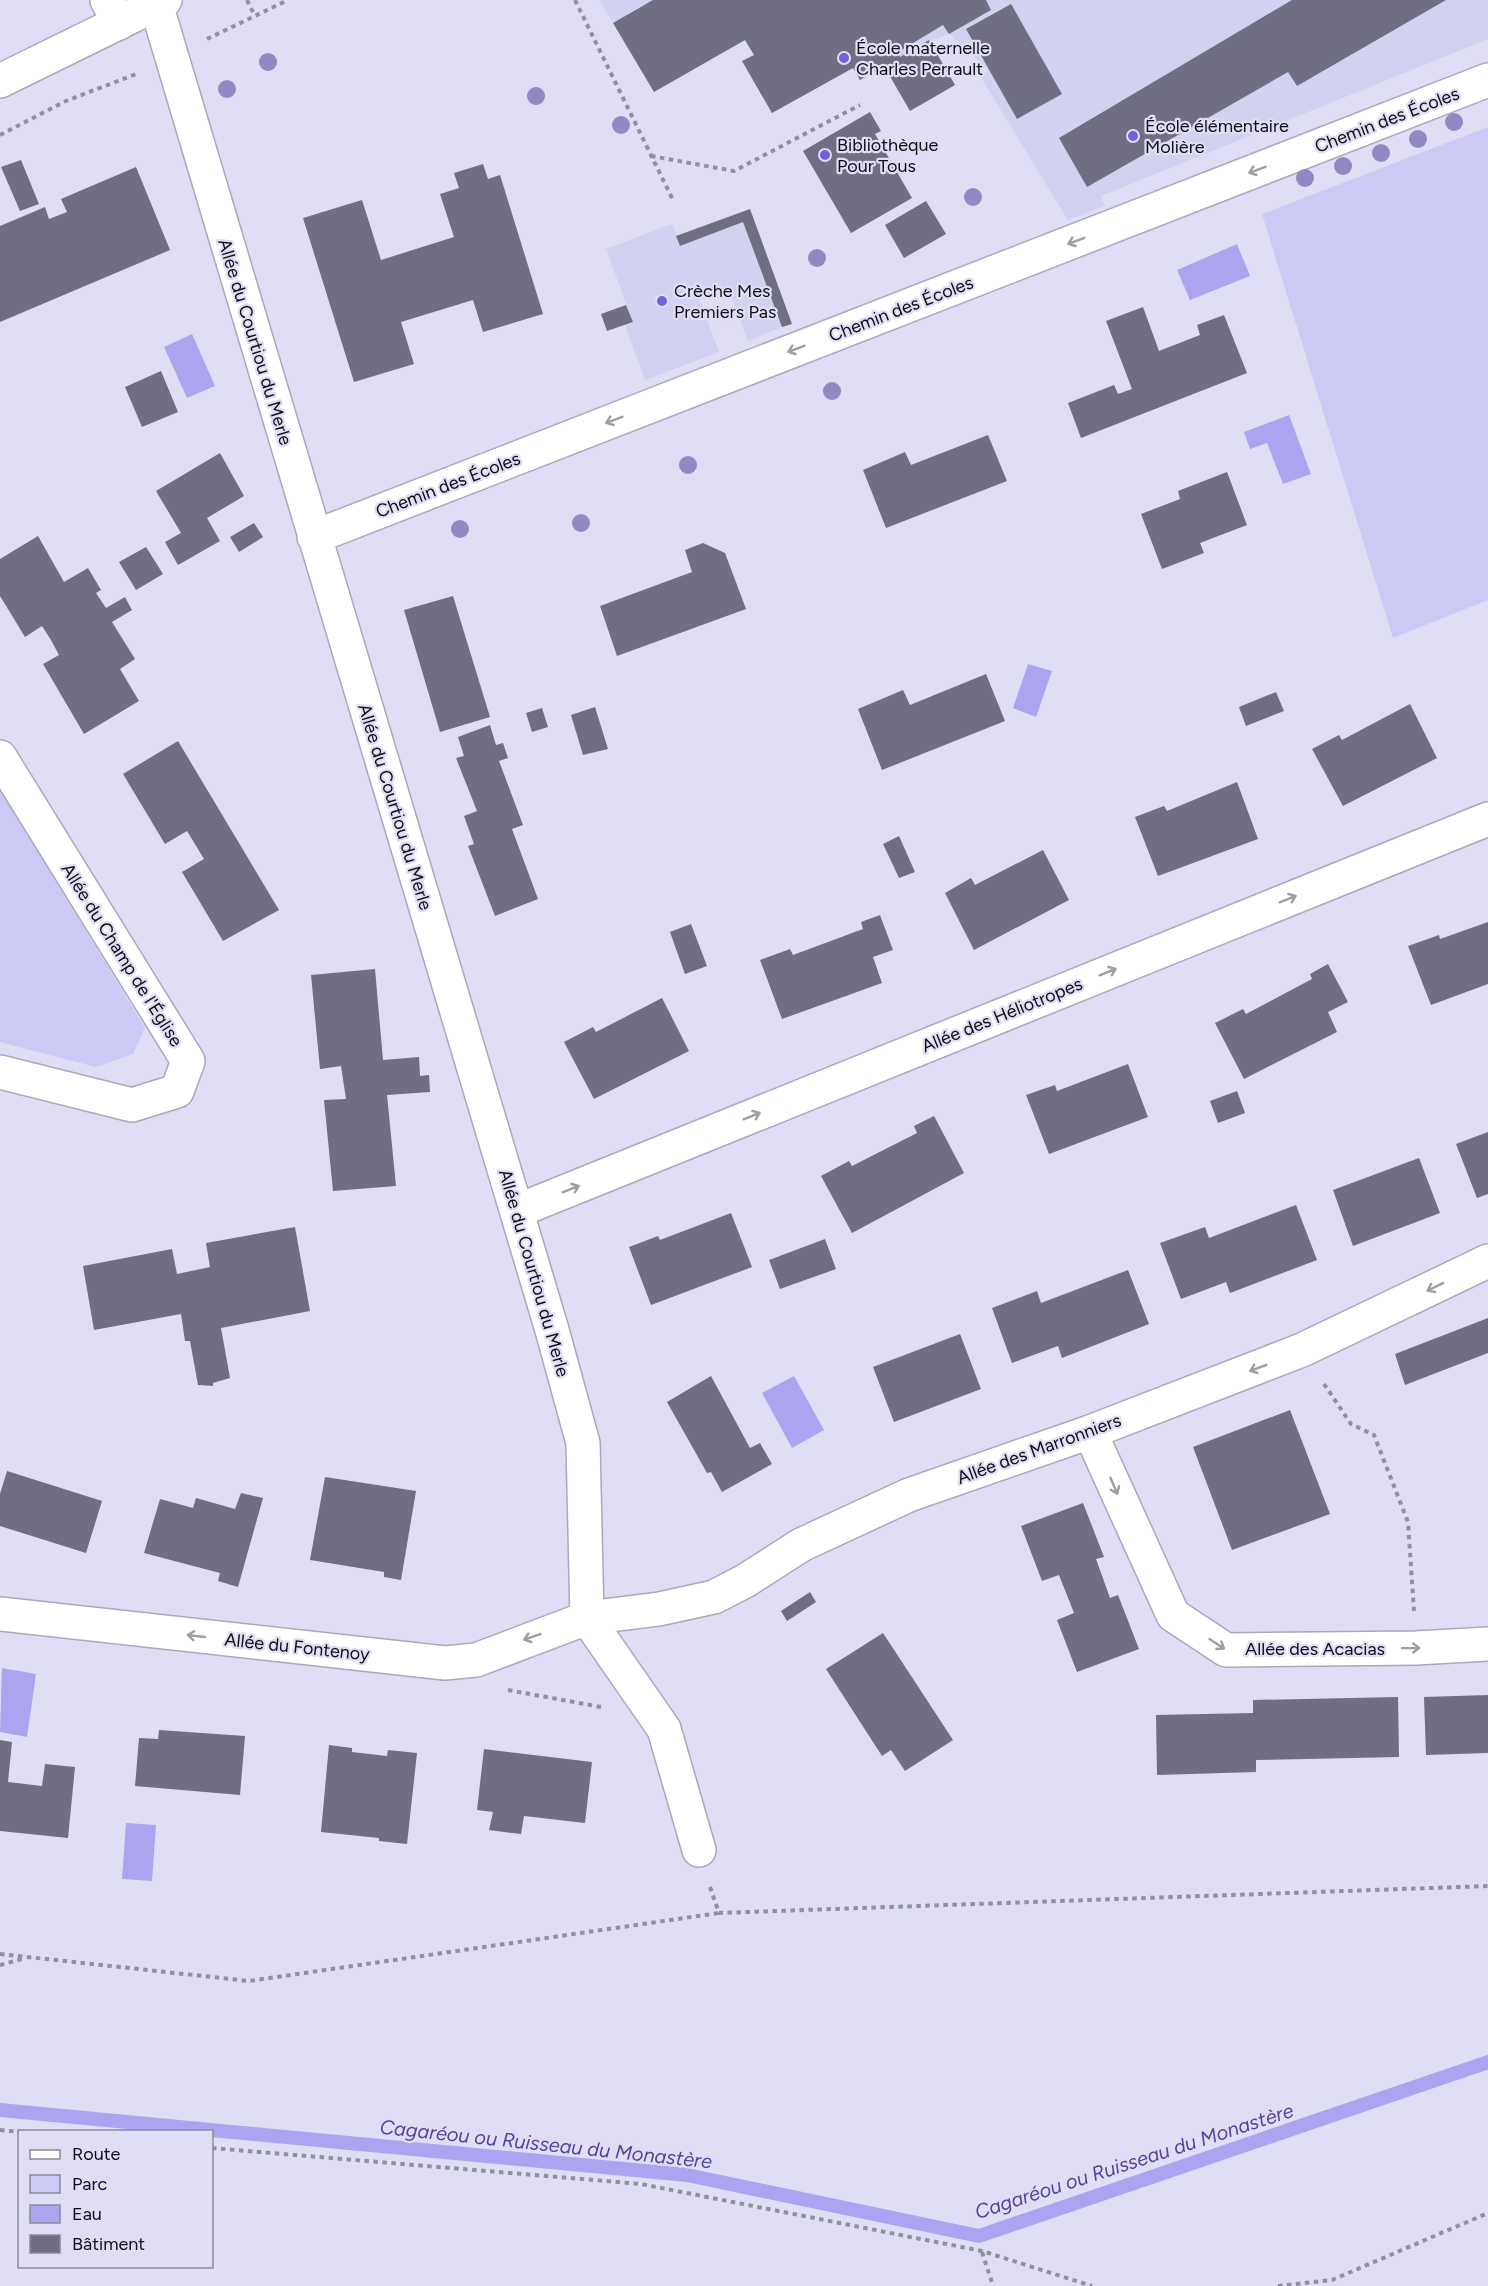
<svg xmlns="http://www.w3.org/2000/svg" width="1488" height="2286" font-family="Figtree,sans-serif">
  <style>
    .built { fill: #d2d1ef }
    .green { fill: #cccaf4 }
    .water { fill: #aba5f1 }
    .lines { fill: none; stroke-linecap: round; stroke-linejoin: round }
    .stream { stroke: #aba5f1; stroke-width: 14 }
    .building { fill: #6f6e82 }
    .street-casing { stroke: #a9a8be; stroke-width: 36 }
    .secondary-casing { stroke: #a9a8be; stroke-width: 36 }
    .path { stroke: #908fa0; stroke-width: 4; stroke-dasharray: 4.5 4.5; stroke-linecap: butt }
    .street { stroke: #fff; stroke-width: 33 }
    .secondary { stroke: #fff; stroke-width: 33 }
    .tree { fill: #9289c4 }
    .oneway { stroke: #9f9ea1 }
    .poi-dot { fill: #7661dc; stroke: #dfdef5; stroke-width: 2 }
    .labels { text-anchor: middle; stroke-width: 4.5; stroke-linejoin: round; paint-order: stroke }
    .poi-label { font-size: 18px; fill: #0e0d15; stroke: #dfdef5; text-anchor: start }
    .street-label { font-size: 18px; fill: #0e0d15; stroke: #dfdef5 }
    .water-label { font-size: 20px; font-style: italic; fill: #53449c; stroke: #dfdef5 }
  </style>
  <rect width="100%" height="100%" fill="#dfdef5"/>
  <!-- built -->
  <path class="built" d="M599 0H1488V39L1101 196 1105 206 1068 220 980 76 989 70 949 34 930 41 955 85 910 111 884 66 860 80 853 68 772 113 742 61 754 55 745 40 654 92Z
    M743 222 782 327 748 341 728 288 699 298 719 352 645 380 625 325 633 322 606 249 672 224 681 246Z"/>
  <!-- green -->
  <path class="green" d="M1488 127V600L1393 638 1262 214Z
    M0 790 145 1028 133 1054 96 1067 0 1042Z"/>
  <!-- water -->
  <path class="water" d="M1237 244 1250 276 1190 300 1177 270Z
    M192 334 215 386 187 398 164 347Z
    M1289 415 1311 474 1283 484 1267 443 1250 449 1244 432Z
    M1028 664 1052 671 1036 717 1013 708Z
    M794 1376 824 1430 792 1448 762 1393Z
    M2 1668 36 1674 27 1737 0 1732Z
    M126 1823 156 1825 152 1881 122 1879Z"/>
  <g class="lines">
    <!-- stream -->
    <path class="stream" d="M0 2110 687 2175 979 2236 1488 2062"/>
  </g>
  <!-- building -->
  <path class="building" d="M653 0H986L991 10 949 34 943 25 898 52 900 57 929 40 955 85 910 111 884 66 860 80 853 68 772 113 742 61 754 55 745 40 654 92 613 23Z
    M1292 0H1446L1297 86 1288 72 1087 187 1059 138Z
    M1011 4 1062 94 1017 119 966 29Z
    M870 112 881 131 875 134 912 198 851 233 803 151Z
    M21 160 39 204 20 211 1 167Z
    M483 164 488 179 500 175 543 314 483 332 473 300 401 322 414 364 354 382 303 218 362 200 381 260 454 237 440 194 459 188 454 173Z
    M136 167 170 250 0 322V226L45 207 49 219 67 212 61 199Z
    M926 201 946 234 904 258 885 225Z
    M750 209 792 324 782 327 743 222 680 246 676 236Z
    M626 305 633 322 607 331 601 314Z
    M1143 307 1159 351 1200 335 1197 325 1224 315 1247 373 1081 438 1068 403 1114 385 1118 394 1132 389 1106 321Z
    M161 371 178 412 142 427 125 387Z
    M988 435 1007 481 886 528 863 470 905 452 911 465Z
    M220 453 244 496 207 518 220 541 178 565 165 542 181 533 156 491Z
    M1227 472 1247 525 1200 543 1204 553 1162 569 1141 514 1180 499 1178 491Z
    M254 523 263 537 239 552 230 537Z
    M38 536 64 582 88 568 101 590 96 593 106 608 125 597 132 610 112 622 135 659 120 669 139 701 84 734 43 664 59 655 51 640 42 626 25 637 0 596V559Z
    M703 543 725 553 746 609 617 656 600 606 692 572 685 550Z
    M146 547 163 574 136 590 119 562Z
    M453 596 490 717 440 732 404 610Z
    M986 674 1005 721 882 770 858 709 903 690 910 705Z
    M1276 692 1284 711 1246 726 1239 707Z
    M1410 704 1437 758 1343 806 1312 749 1339 735 1342 740Z
    M595 707 608 749 583 755 571 715Z
    M542 708 548 727 532 732 526 713Z
    M490 725 496 745 503 743 508 758 499 761 523 825 512 829 538 899 495 916 468 846 474 844 464 816 477 811 456 758 464 756 458 737Z
    M178 741 279 910 223 941 182 872 204 859 187 831 165 844 123 774Z
    M1237 782 1258 839 1158 876 1135 817 1164 806 1167 811Z
    M899 836 915 872 899 878 883 844Z
    M1043 850 1069 900 974 950 945 893 971 878 975 885Z
    M880 915 893 950 873 957 882 983 782 1019 760 960 790 949 793 955 863 929 861 922Z
    M1488 922V984L1431 1005 1408 946 1439 935 1440 939Z
    M691 924 707 966 685 974 670 932Z
    M1328 964 1348 1002 1328 1012 1337 1032 1244 1079 1215 1023 1243 1009 1246 1014 1312 979 1310 974Z
    M375 969 383 1060 419 1057 420 1076 429 1075 430 1092 387 1095 396 1186 333 1191 324 1100 346 1099 341 1066 320 1069 311 975Z
    M662 998 689 1051 594 1099 564 1042 593 1027 596 1032Z
    M1128 1064 1148 1117 1049 1154 1026 1095 1055 1085 1057 1091Z
    M1237 1091 1245 1113 1218 1123 1210 1101Z
    M934 1116 964 1173 852 1233 821 1176 849 1161 852 1166 917 1133 914 1126Z
    M1488 1132V1194L1477 1198 1456 1144Z
    M1419 1158 1440 1213 1353 1246 1333 1190Z
    M1296 1205 1317 1260 1230 1293 1226 1282 1181 1299 1160 1243 1205 1227 1209 1238Z
    M731 1213 752 1267 651 1305 629 1247 658 1236 660 1240Z
    M295 1227 310 1311 221 1328 230 1378 213 1383V1386L198 1385 190 1341H185L181 1314 94 1330 83 1266 172 1249 177 1274 210 1267 206 1243Z
    M825 1239 836 1269 780 1289 769 1260Z
    M1128 1270 1149 1324 1062 1358 1058 1346 1012 1363 992 1308 1037 1291 1041 1303Z
    M1488 1318V1353L1405 1385 1395 1354Z
    M960 1334 981 1389 894 1422 873 1367Z
    M711 1376 750 1448 760 1443 772 1464 722 1492 711 1472 707 1473 667 1402Z
    M1290 1410 1330 1514 1232 1550 1193 1447Z
    M7 1471 102 1501 86 1553 0 1526V1494Z
    M325 1477 416 1491 401 1580 384 1577V1572L310 1560Z
    M241 1493 263 1498 238 1587 218 1581 220 1573 144 1553 160 1499 193 1508 196 1498 235 1509Z
    M1083 1503 1104 1557 1096 1559 1110 1598 1118 1595 1139 1649 1077 1672 1057 1620 1074 1613 1059 1575 1042 1581 1021 1526Z
    M810 1592 816 1602 787 1621 781 1611Z
    M883 1633 953 1740 905 1771 891 1750 882 1756 826 1669Z
    M1488 1695V1753L1426 1755 1424 1697Z
    M1398 1697 1399 1757 1256 1760V1772L1157 1775 1156 1715 1253 1713V1700Z
    M159 1730 245 1736 240 1795 135 1786 139 1738 158 1739Z
    M0 1740 12 1742 8 1782 42 1786 45 1764 75 1767 68 1838 0 1831Z
    M329 1745 352 1748V1752L387 1756 388 1750 417 1753 407 1844 379 1841V1838L321 1832Z
    M484 1749 592 1762 585 1823 524 1816 521 1834 489 1830 493 1812 477 1810Z"/>
  <g class="lines">
    <!-- street casing -->
    <g class="street-casing">
      <path id="street" d="M107 0 119 23
        M156 4 552 1330 583 1443 587 1618
        M314 537 1488 80
        M0 757 188 1061 177 1091 132 1105 0 1072
        M517 1211 1488 819
        M1090 1432 1173 1615 1226 1650 1416 1648 1488 1644
        M0 1614 445 1663 476 1660 587 1618 659 1609 714 1597 745 1581 801 1545 909 1495 1090 1432 1302 1350 1488 1261
        M587 1618 664 1729 699 1850"/>
    </g>
    <!-- secondary casing -->
    <g class="secondary-casing">
      <path id="secondary" d="M0 81 165 0"/>
    </g>
    <!-- path -->
    <path class="path" d="M247 0 255 16
      M575 0 673 200
      M207 39 288 0
      M0 135 66 101 136 74
      M651 156 734 171 860 105
      M1324 1384 1351 1424 1374 1435 1408 1522 1414 1611
      M508 1690 601 1707
      M710 1887 719 1913 1488 1886
      M0 1954 249 1981 719 1913
      M0 1965 26 1958
      M0 2130 20 2132
      M212 2148 641 2184 982 2251 1092 2286
      M982 2252 993 2286
      M1278 2286 1332 2280 1488 2213"/>
    <!-- street -->
    <use href="#street" class="street"/>
    <!-- secondary -->
    <use href="#secondary" class="secondary"/>
  </g>
  <!-- trees -->
  <g class="tree">
    <circle cx="268" cy="62" r="9"/>
    <circle cx="227" cy="89" r="9"/>
    <circle cx="536" cy="96" r="9"/>
    <circle cx="1454" cy="122" r="9"/>
    <circle cx="621" cy="125" r="9"/>
    <circle cx="1418" cy="139" r="9"/>
    <circle cx="1381" cy="153" r="9"/>
    <circle cx="1343" cy="166" r="9"/>
    <circle cx="1305" cy="178" r="9"/>
    <circle cx="973" cy="197" r="9"/>
    <circle cx="817" cy="258" r="9"/>
    <circle cx="832" cy="391" r="9"/>
    <circle cx="688" cy="465" r="9"/>
    <circle cx="581" cy="523" r="9"/>
    <circle cx="460" cy="529" r="9"/>
  </g>
  <!-- one-way arrows -->
  <defs><path id="oneway-shaft" d="M-6 0H5M1.5-3L5.5 0L1.5 3" fill="none" stroke-width="1.6" stroke-linecap="round" stroke-linejoin="round" transform="scale(1.5)"/></defs>
  <g class="oneway">
    <use href="#oneway-shaft" transform="translate(1257 170) rotate(159)"/>
    <use href="#oneway-shaft" transform="translate(1076 241) rotate(159)"/>
    <use href="#oneway-shaft" transform="translate(796 349) rotate(159)"/>
    <use href="#oneway-shaft" transform="translate(614 420) rotate(159)"/>
    <use href="#oneway-shaft" transform="translate(1288 899) rotate(-22)"/>
    <use href="#oneway-shaft" transform="translate(1108 972) rotate(-22)"/>
    <use href="#oneway-shaft" transform="translate(752 1116) rotate(-22)"/>
    <use href="#oneway-shaft" transform="translate(571 1189) rotate(-22)"/>
    <use href="#oneway-shaft" transform="translate(1435 1287) rotate(154)"/>
    <use href="#oneway-shaft" transform="translate(1258 1368) rotate(159)"/>
    <use href="#oneway-shaft" transform="translate(1114 1486) rotate(67)"/>
    <use href="#oneway-shaft" transform="translate(196 1636) rotate(-174)"/>
    <use href="#oneway-shaft" transform="translate(532 1637) rotate(161)"/>
    <use href="#oneway-shaft" transform="translate(1217 1644) rotate(33)"/>
    <use href="#oneway-shaft" transform="translate(1411 1648) rotate(-1)"/>
  </g>
  <!-- markers -->
  <g class="poi-dot">
    <circle cx="844" cy="58" r="6"/>
    <circle cx="1133" cy="136" r="6"/>
    <circle cx="825" cy="155" r="6"/>
    <circle cx="662" cy="301" r="6"/>
  </g>
  <g class="labels">
    <!-- poi labels -->
    <g class="poi-label">
      <text x="856" y="54">École maternelle<tspan x="856" dy="21">Charles Perrault</tspan></text>
      <text x="1145" y="132">École élémentaire<tspan x="1145" dy="21">Molière</tspan></text>
      <text x="837" y="151">Bibliothèque<tspan x="837" dy="21">Pour Tous</tspan></text>
      <text x="674" y="297">Crèche Mes<tspan x="674" dy="21">Premiers Pas</tspan></text>
    </g>
    <!-- street labels -->
    <g class="street-label">
      <text transform="translate(1387 120) rotate(-21)" y="6">Chemin des Écoles</text>
      <text transform="translate(901 309) rotate(-21)" y="6">Chemin des Écoles</text>
      <text transform="translate(255 342) rotate(73)" y="6">Allée du Courtiou du Merle</text>
      <text transform="translate(448 485) rotate(-21)" y="6">Chemin des Écoles</text>
      <text transform="translate(395 807) rotate(73)" y="6">Allée du Courtiou du Merle</text>
      <text transform="translate(122 955) rotate(58)" y="6">Allée du Champ de l'Église</text>
      <text transform="translate(1002 1015) rotate(-22)" y="6">Allée des Héliotropes</text>
      <text transform="translate(534 1273) rotate(74)" y="6">Allée du Courtiou du Merle</text>
      <text transform="translate(1039 1449) rotate(-20)" y="6">Allée des Marronniers</text>
      <text transform="translate(297 1647) rotate(6)" y="6">Allée du Fontenoy</text>
      <text x="1315" y="1655">Allée des Acacias</text>
    </g>
    <!-- water labels -->
    <g class="water-label">
      <text transform="translate(546 2144) rotate(6)" y="7">Cagaréou ou Ruisseau du Monastère</text>
      <text transform="translate(1134 2161) rotate(-18)" y="7">Cagaréou ou Ruisseau du Monastère</text>
    </g>
  </g>
  <!-- legend -->
  <rect x="18" y="2130" width="195" height="138" fill="#dfdef5" stroke="#8b8a9b" stroke-width="1.5"/>
  <rect x="30" y="2150" width="30" height="9" fill="#ffffff" stroke="#8b8a9b" stroke-width="1.5"/>
  <text x="72" y="2160" font-size="18" fill="#0e0d15">Route</text>
  <rect x="30" y="2175" width="30" height="18" fill="#cccaf4" stroke="#8b8a9b" stroke-width="1.5"/>
  <text x="72" y="2190" font-size="18" fill="#0e0d15">Parc</text>
  <rect x="30" y="2205" width="30" height="18" fill="#aba5f1" stroke="#8b8a9b" stroke-width="1.5"/>
  <text x="72" y="2220" font-size="18" fill="#0e0d15">Eau</text>
  <rect x="30" y="2235" width="30" height="18" fill="#6f6e82" stroke="#8b8a9b" stroke-width="1.5"/>
  <text x="72" y="2250" font-size="18" fill="#0e0d15">Bâtiment</text>
</svg>
